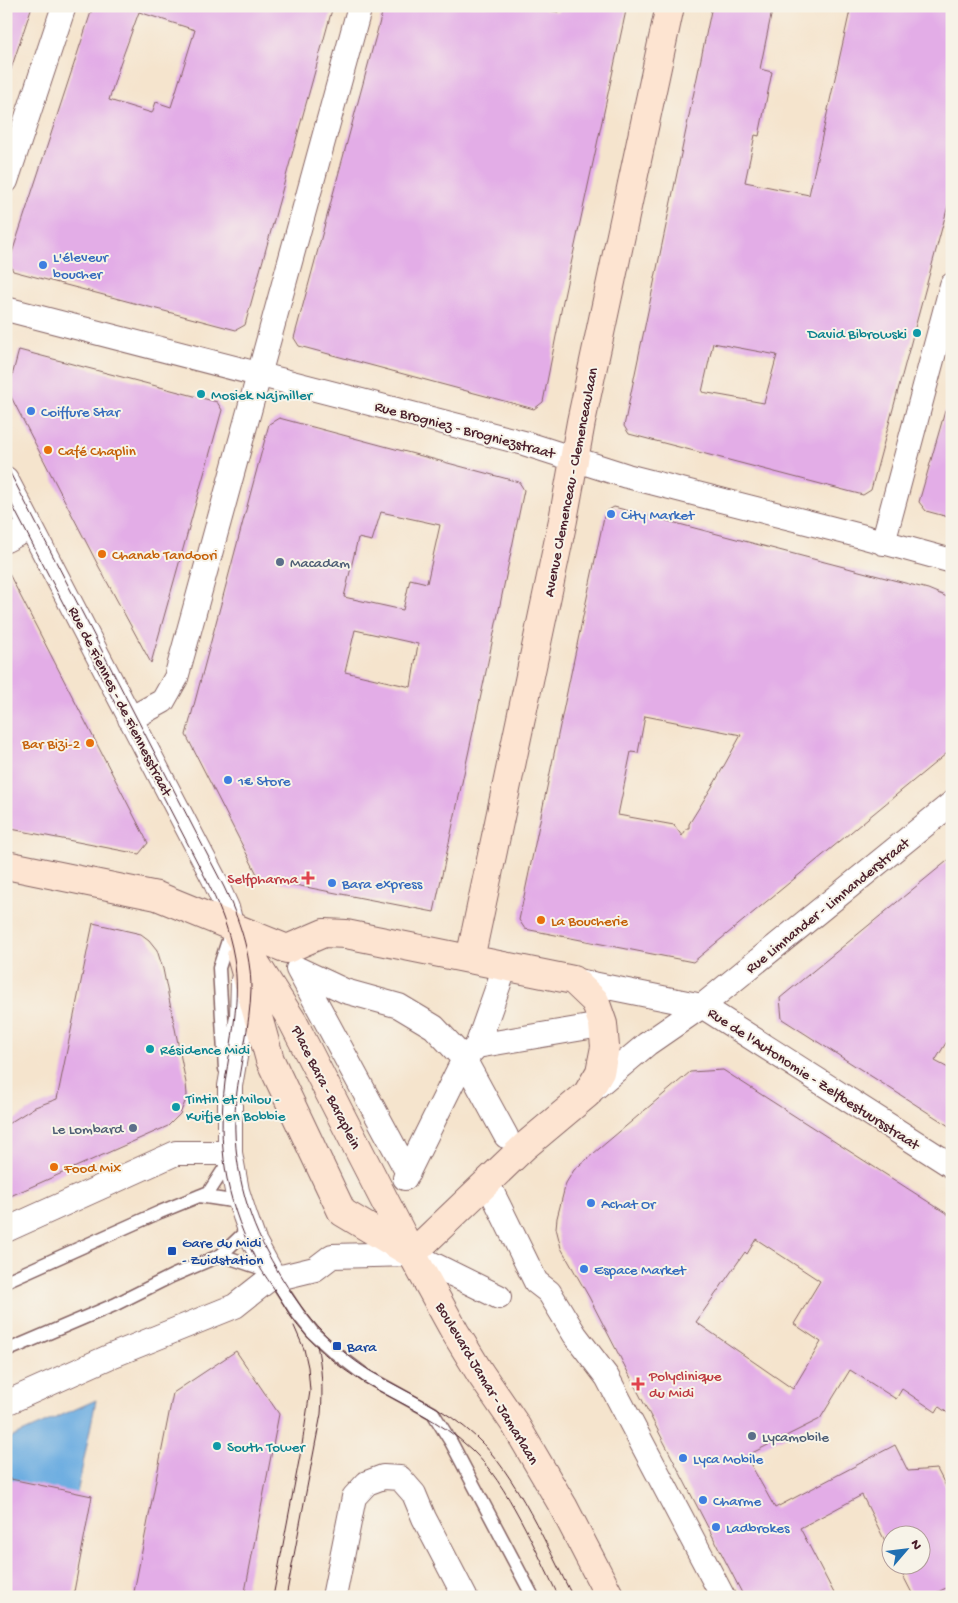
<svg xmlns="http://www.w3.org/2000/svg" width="958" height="1603" font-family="'Gochi Hand',sans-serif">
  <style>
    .water { fill: #6eaee1; stroke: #5c6686 }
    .building { fill: #e3ade7; fill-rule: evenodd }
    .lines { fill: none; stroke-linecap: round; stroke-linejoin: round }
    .lane-casing { stroke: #866464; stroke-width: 15 }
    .street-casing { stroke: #866464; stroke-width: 26 }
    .secondary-casing { stroke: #866464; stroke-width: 30 }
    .lane { stroke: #fff; stroke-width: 12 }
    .street { stroke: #fff; stroke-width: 24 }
    .secondary { stroke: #fde4d1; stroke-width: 28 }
    .tram { stroke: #4a1f2b; stroke-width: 1 }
    .shop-dot { fill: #3f7fe0; stroke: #f7f3e8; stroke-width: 2 }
    .culture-dot { fill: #0f9aa8; stroke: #f7f3e8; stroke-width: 2 }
    .food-dot { fill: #e8710a; stroke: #f7f3e8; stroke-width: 2 }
    .service-dot { fill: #5c6f8a; stroke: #f7f3e8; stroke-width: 2 }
    .health-dot { fill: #e0444e; stroke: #f7f3e8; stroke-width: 2 }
    .transit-dot { fill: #1a4fb4; stroke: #f7f3e8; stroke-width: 2 }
    .labels { text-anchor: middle; stroke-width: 4; stroke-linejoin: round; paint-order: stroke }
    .shop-label { font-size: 15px; fill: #366cbe; stroke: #f7f3e8; text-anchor: start }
    .culture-label { font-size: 15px; fill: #0d838f; stroke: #f7f3e8; text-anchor: start }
    .street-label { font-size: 15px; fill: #4a1f2b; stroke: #f7f3e8 }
    .food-label { font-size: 15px; fill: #c56008; stroke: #f7f3e8; text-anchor: start }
    .service-label { font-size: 15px; fill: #4e5e75; stroke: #f7f3e8; text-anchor: start }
    .health-label { font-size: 15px; fill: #be3a42; stroke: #f7f3e8; text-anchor: end }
    .transit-label { font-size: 15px; fill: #164399; stroke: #f7f3e8; text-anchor: start }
  </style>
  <rect width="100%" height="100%" fill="#f7f3e8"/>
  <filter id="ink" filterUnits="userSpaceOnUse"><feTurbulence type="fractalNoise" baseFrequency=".02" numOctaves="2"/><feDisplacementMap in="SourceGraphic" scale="10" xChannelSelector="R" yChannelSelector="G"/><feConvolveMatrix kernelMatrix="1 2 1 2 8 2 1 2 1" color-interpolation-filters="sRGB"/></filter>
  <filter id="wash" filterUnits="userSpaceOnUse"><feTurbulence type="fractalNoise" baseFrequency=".0096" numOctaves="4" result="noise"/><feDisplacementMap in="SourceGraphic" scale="20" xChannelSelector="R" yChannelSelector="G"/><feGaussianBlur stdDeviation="1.12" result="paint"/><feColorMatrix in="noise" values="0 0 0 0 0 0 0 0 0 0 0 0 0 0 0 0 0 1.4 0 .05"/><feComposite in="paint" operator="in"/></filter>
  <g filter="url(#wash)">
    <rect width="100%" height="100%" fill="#f5e4cd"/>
    <!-- water -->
    <path class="water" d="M96 1400 67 1543 6 1531V1440Z"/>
    <g id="blocks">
      <!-- building -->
      <path class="building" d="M6 6H32L10 72 6 71Z
        M93 6H333L245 325 236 330 13 271 9 262ZM139 12 195 30 171 107 156 102 152 113 109 100 120 64Z
        M384 6H530L558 12 560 6H627L563 301 543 402 534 409 299 346 294 338Z
        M712 6H773L760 69 772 72 759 136 755 135 745 182 809 195 851 6H952V191L871 490 863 495 629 434 624 426ZM713 343 777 355 764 403 702 392Z
        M19 350 217 402 222 410 151 663 99 567 8 391Z
        M945 411 952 412V518L926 511 919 502Z
        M279 418 519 482 524 490 484 681 434 912 259 878 186 735 269 424ZM381 512 440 525 427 583 410 579 403 610 344 597 358 538 372 541ZM355 630 418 644 411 687 345 672Z
        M614 507 928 589 952 599V749L693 962 525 929 519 920 605 512ZM645 716 741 735 715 782 689 824V828H687L682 836 674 825 618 815 631 752 638 753Z
        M6 568 148 843 139 854 6 828Z
        M952 857V1033L935 1061 952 1070V1128L782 1019 780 998Z
        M93 923 141 934 149 940 157 950 163 969 186 1083 187 1095 185 1102 180 1114 168 1126 6 1198V1125L35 1107 57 1099Z
        M723 1070 952 1217V1416L939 1407 936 1412 902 1389 896 1399 850 1370 820 1419 746 1456 775 1508 895 1445 908 1471 937 1469 952 1498V1585L928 1597H914L898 1566H920V1536H890V1551L862 1495 800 1528 836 1597H744L589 1297 561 1248 556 1228 557 1218 566 1183 574 1170 690 1072ZM756 1239 820 1281 794 1324 821 1342 793 1389 696 1322 745 1252 747 1254Z
        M236 1351 279 1414 244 1597H133L173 1393Z
        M6 1478 92 1496 73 1597H6Z"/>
    </g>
  </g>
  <g filter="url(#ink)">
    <use href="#blocks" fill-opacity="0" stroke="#866464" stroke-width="1"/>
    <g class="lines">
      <!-- lane casing -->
      <g class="lane-casing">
        <path id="lane" d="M225 1069 219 968 231 931
          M221 1255 260 1268 273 1276 298 1314 313 1333 333 1351 366 1376 433 1413 451 1442 533 1597
          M6 1281 160 1212 209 1192 224 1169 228 1159
          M6 1351 114 1305 172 1276 221 1255 243 1234 245 1216 232 1201 199 1196"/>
      </g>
      <!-- street casing -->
      <g class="street-casing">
        <path id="street" d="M6 181 64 6
          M6 309 524 443 627 476 861 536 952 561
          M6 479 214 879 227 908 235 940
          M6 540 31 527
          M883 543 952 285
          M130 719 163 701 176 678 360 6
          M298 969 345 991 399 1006 434 1027 464 1059 506 1136
          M298 969 408 1173
          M243 980 242 1017 230 1086V1153L237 1191 245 1216 254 1241 273 1276
          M573 980 702 1006 952 1166
          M477 1046 595 1026
          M590 1092 647 1044 702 1006 952 803
          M405 1178 464 1059 477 1046 501 978
          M487 1182 536 1282 549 1292 575 1335 607 1377 723 1597
          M6 1230 176 1153H230
          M273 1276 282 1277 315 1269 332 1256 412 1254 499 1297
          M6 1403 111 1356 235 1306 273 1276
          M334 1597 354 1497 367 1483 383 1477 400 1478 414 1494 424 1518 465 1597"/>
      </g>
      <!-- secondary casing -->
      <g class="secondary-casing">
        <path id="secondary" d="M6 865 157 896 287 949 324 933 346 934 573 980 595 1001 603 1024 605 1047 600 1072 587 1094 525 1146 412 1254
          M232 926 293 1022 412 1254 455 1332 480 1373 515 1424 563 1506 610 1597
          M241 956 270 1060 342 1212 412 1254
          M470 959 563 520 581 422 670 6"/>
      </g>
      <!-- lane -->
      <use href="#lane" class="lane"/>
      <!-- street -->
      <use href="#street" class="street"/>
      <!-- secondary -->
      <use href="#secondary" class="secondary"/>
      <!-- tram -->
      <path class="tram" d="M6 465 224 887C239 919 251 953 251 989 250 1026 240 1063 236 1099 231 1150 242 1206 267 1252 292 1299 325 1344 372 1372 408 1393 445 1408 476 1437 517 1475 547 1547 573 1597
        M6 493 205 877C218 903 229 928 234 958 241 999 231 1041 225 1082 217 1145 225 1197 253 1254 258 1266 266 1277 273 1287 279 1297 285 1307 291 1317 310 1343 337 1367 365 1383 401 1404 440 1420 471 1449 509 1485 535 1550 559 1597
        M273 1597 302 1445 310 1391 308 1367 304 1349 294 1326
        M286 1597 321 1414C323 1390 322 1368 317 1345"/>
    </g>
  </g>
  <!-- markers -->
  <g class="shop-dot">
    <circle cx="43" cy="265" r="5"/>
    <circle cx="31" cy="411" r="5"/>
    <circle cx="611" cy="514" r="5"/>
    <circle cx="228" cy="780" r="5"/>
    <circle cx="332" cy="883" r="5"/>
    <circle cx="591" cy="1203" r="5"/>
    <circle cx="584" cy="1269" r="5"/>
    <circle cx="683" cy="1458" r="5"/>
    <circle cx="703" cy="1500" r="5"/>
    <circle cx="716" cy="1527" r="5"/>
  </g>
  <g class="culture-dot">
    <circle cx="917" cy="333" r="5"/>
    <circle cx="201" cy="394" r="5"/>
    <circle cx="150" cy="1049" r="5"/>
    <circle cx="176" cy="1107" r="5"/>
    <circle cx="217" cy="1446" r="5"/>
  </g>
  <g class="food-dot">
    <circle cx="48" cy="450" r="5"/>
    <circle cx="102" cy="554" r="5"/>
    <circle cx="90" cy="743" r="5"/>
    <circle cx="541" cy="920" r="5"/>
    <circle cx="54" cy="1167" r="5"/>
  </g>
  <g class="service-dot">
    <circle cx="280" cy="562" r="5"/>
    <circle cx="133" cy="1128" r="5"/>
    <circle cx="752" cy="1436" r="5"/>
  </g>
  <g class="health-dot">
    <path d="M305.5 870.5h5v5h5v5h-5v5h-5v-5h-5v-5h5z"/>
    <path d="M635.5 1376.5h5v5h5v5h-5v5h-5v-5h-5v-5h5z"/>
  </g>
  <g class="transit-dot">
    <rect x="167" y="1246" width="10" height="10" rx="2.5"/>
    <rect x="332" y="1341" width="10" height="10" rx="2.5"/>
  </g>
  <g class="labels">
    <!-- shop labels -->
    <g class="shop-label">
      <text x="53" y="261">L'éleveur<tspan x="53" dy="17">boucher</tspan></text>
      <text x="41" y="416">Coiffure Star</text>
      <text x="621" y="519">City Market</text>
      <text x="238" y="785">1€ Store</text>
      <text x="342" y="888">Bara express</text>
      <text x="601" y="1208">Achat Or</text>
      <text x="594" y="1274">Espace Market</text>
      <text x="693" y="1463">Lyca Mobile</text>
      <text x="713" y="1505">Charme</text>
      <text x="726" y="1532">Ladbrokes</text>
    </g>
    <!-- culture labels -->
    <g class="culture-label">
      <text x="907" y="338" text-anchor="end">David Bibrowski</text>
      <text x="211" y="399">Mosiek Najmiller</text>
      <text x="160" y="1054">Résidence Midi</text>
      <text x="186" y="1103">Tintin et Milou -<tspan x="186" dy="17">Kuifje en Bobbie</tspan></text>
      <text x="227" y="1451">South Tower</text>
    </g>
    <!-- street labels -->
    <g class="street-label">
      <text transform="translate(465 429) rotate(15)" y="5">Rue Brogniez - Brogniezstraat</text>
      <text transform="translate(570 482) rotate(-79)" y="5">Avenue Clemenceau - Clemenceaulaan</text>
      <text transform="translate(121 701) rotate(63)" y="5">Rue de Fiennes - de Fiennesstraat</text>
      <text transform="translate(827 905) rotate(-39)" y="5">Rue Limnander - Limnanderstraat</text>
      <text transform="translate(814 1078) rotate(33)" y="5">Rue de l'Autonomie - Zelfbestuursstraat</text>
      <text transform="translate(327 1087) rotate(63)" y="5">Place Bara - Baraplein</text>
      <text transform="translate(488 1383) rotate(59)" y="5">Boulevard Jamar - Jamarlaan</text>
    </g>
    <!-- food labels -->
    <g class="food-label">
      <text x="58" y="455">Café Chaplin</text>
      <text x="112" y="559">Chanab Tandoori</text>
      <text x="80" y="748" text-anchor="end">Bar Bizi-2</text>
      <text x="551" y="925">La Boucherie</text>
      <text x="64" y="1172">Food Mix</text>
    </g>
    <!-- service labels -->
    <g class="service-label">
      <text x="290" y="567">Macadam</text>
      <text x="123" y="1133" text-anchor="end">Le Lombard</text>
      <text x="762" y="1441">Lycamobile</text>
    </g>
    <!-- health labels -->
    <g class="health-label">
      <text x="298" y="883">Selfpharma</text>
      <text x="649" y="1380" text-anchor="start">Polyclinique<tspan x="649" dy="17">du Midi</tspan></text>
    </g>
    <!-- transit labels -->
    <g class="transit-label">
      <text x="182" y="1247">Gare du Midi<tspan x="182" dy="17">- Zuidstation</tspan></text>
      <text x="347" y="1351">Bara</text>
    </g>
  </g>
  <!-- margin -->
  <rect width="958" height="1603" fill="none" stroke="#f7f3e8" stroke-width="25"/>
  <!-- north arrow -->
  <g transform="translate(906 1550) rotate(62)"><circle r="24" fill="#f7f3e8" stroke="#b29e9c"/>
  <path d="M0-4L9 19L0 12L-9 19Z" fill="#1f6fb2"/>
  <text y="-8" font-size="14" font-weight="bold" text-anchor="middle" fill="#4a1f2b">N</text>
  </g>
</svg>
